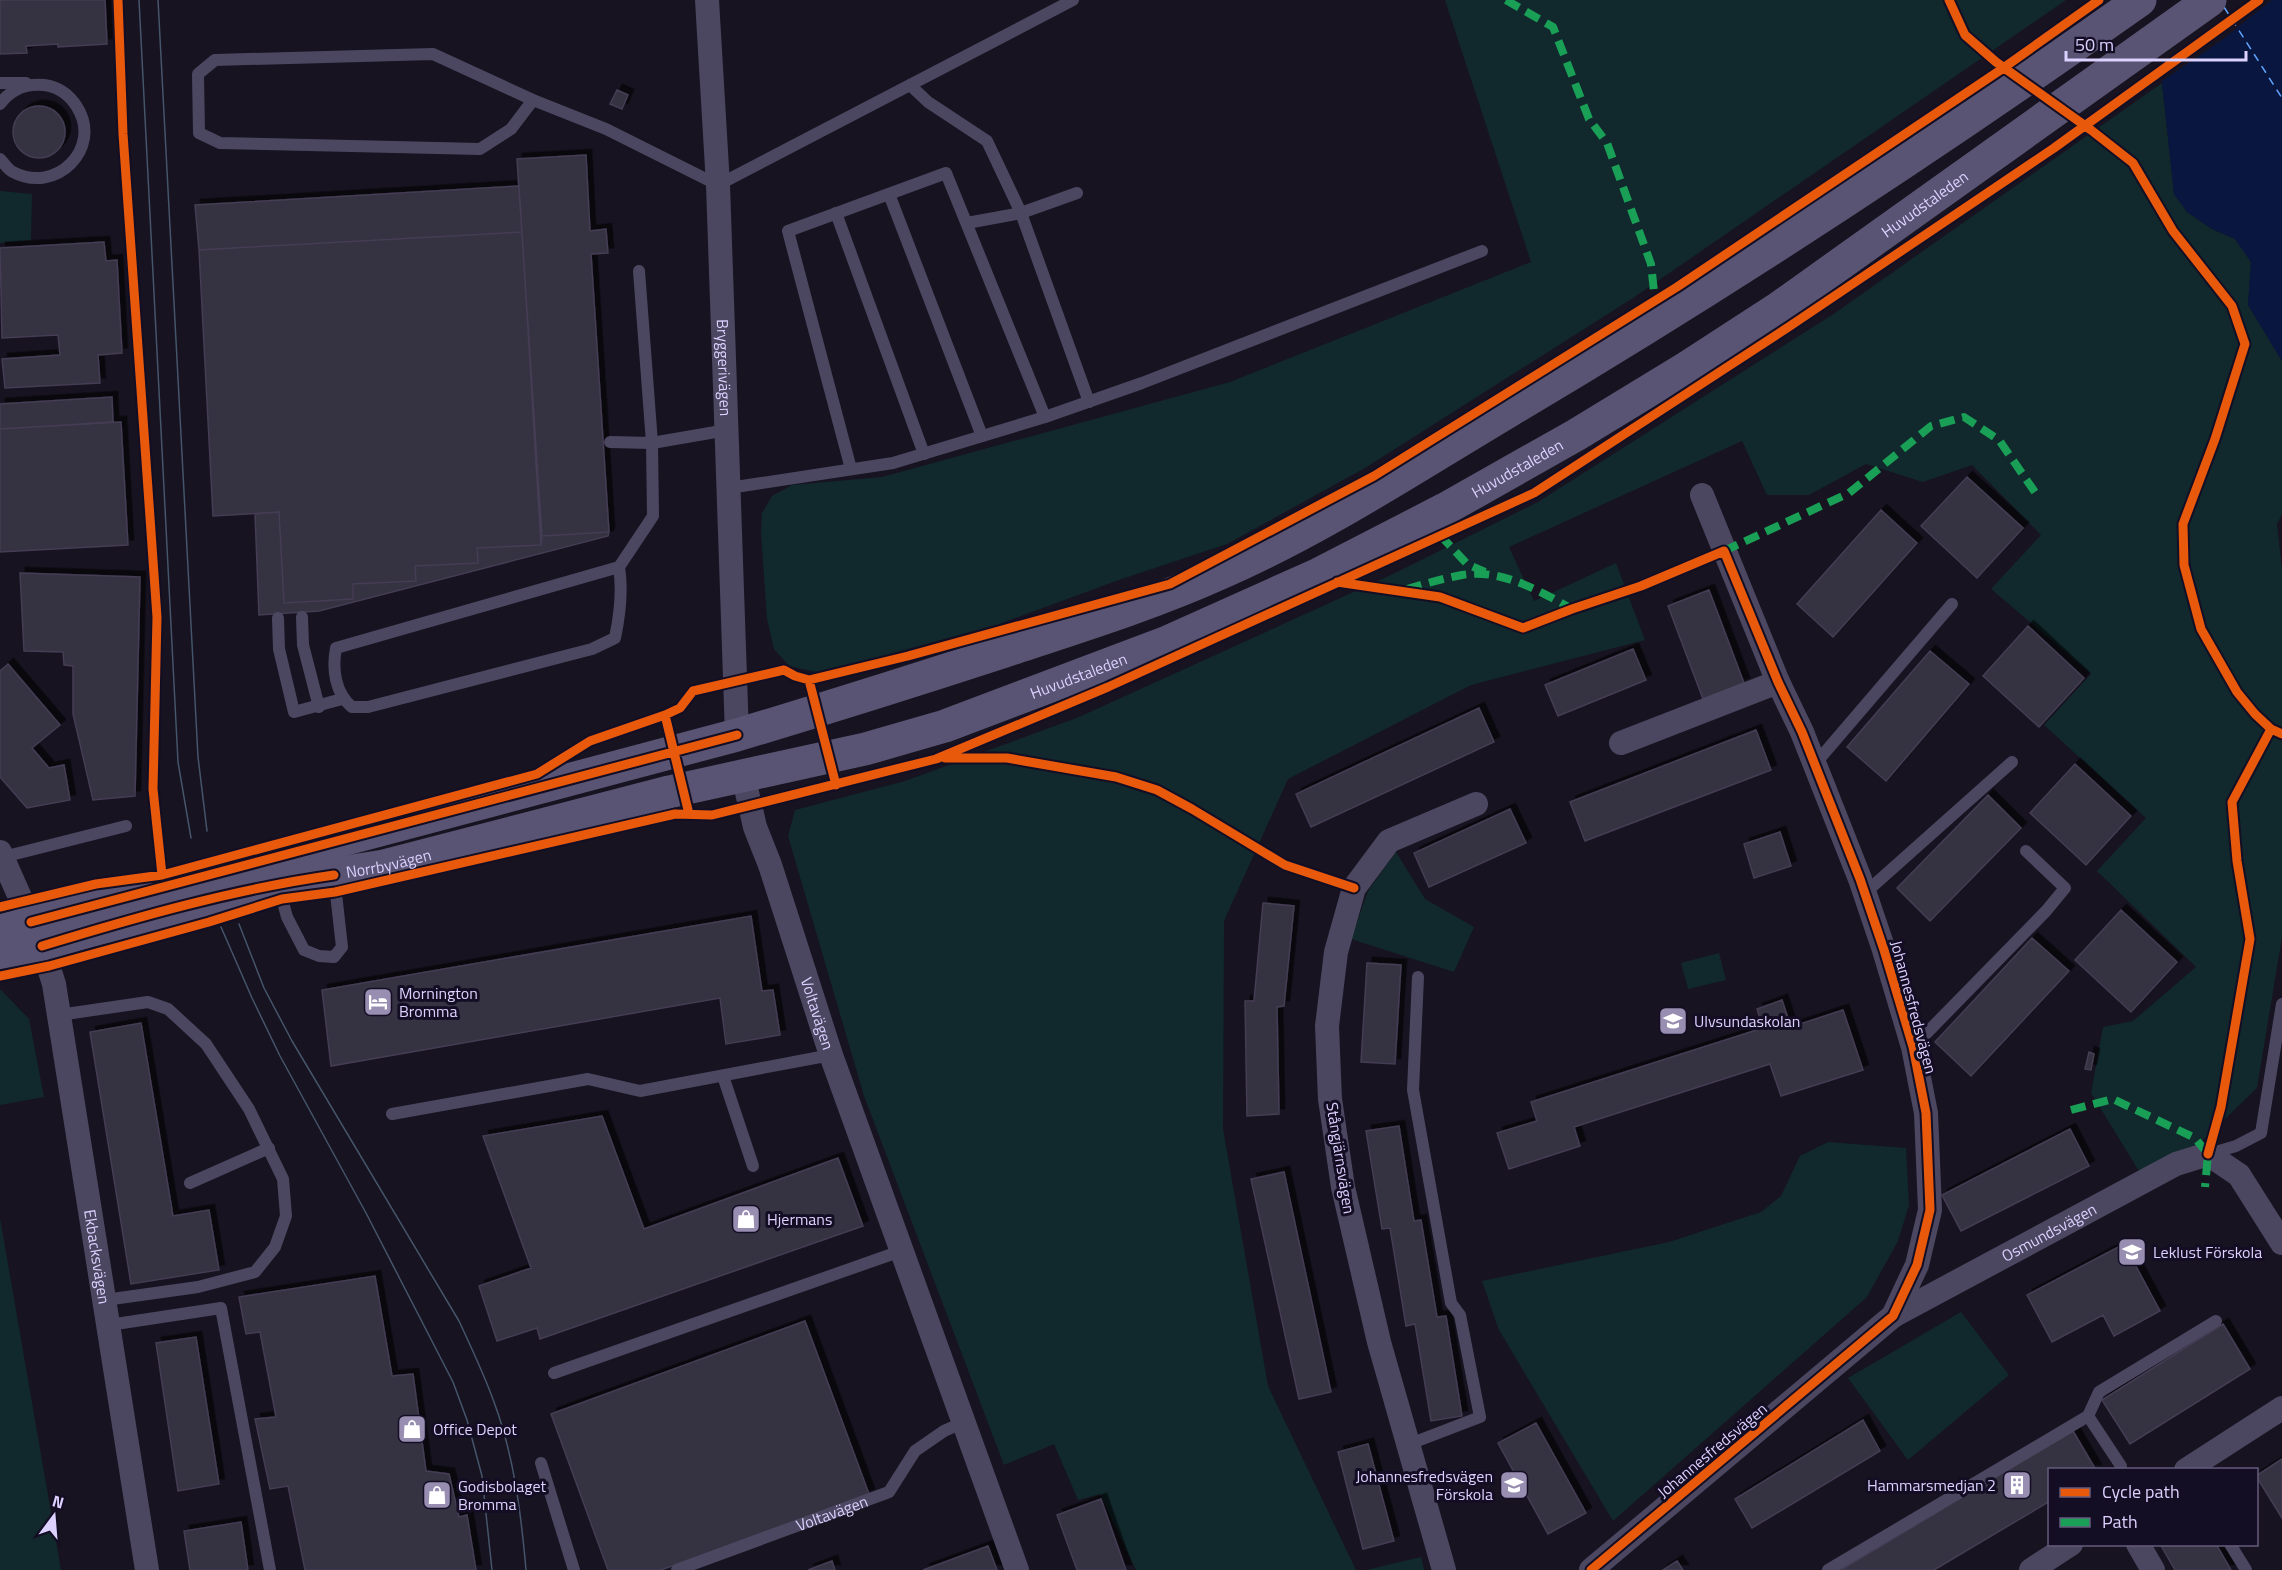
<svg xmlns="http://www.w3.org/2000/svg" width="2282" height="1570" font-family="'Titillium Web',sans-serif">
  <style>
    .green { fill: #11292d }
    .water { fill: #091740 }
    .pier { fill: #171320 }
    .lines { fill: none; stroke-linecap: round; stroke-linejoin: round }
    .ferry { stroke: #5fa4ff; stroke-width: 1.5; stroke-dasharray: 8 6; stroke-linecap: butt }
    .building { fill: #363142; stroke: #443d53; stroke-width: 1.5; filter: url(#shadow) }
    .lane { stroke: #4c4761; stroke-width: 12 }
    .street { stroke: #4c4761; stroke-width: 24 }
    .secondary { stroke: #595473; stroke-width: 33 }
    .tram { stroke: #45556b; stroke-width: 1.5 }
    .quiet { stroke: #1a9f57; stroke-width: 8; stroke-dasharray: 15 8; stroke-linecap: butt }
    .cycleway-casing { stroke: #140e25; stroke-width: 13 }
    .cycleway { stroke: #e8590c; stroke-width: 9 }
    .labels { text-anchor: middle; stroke-width: 6; stroke-linejoin: round; paint-order: stroke }
    .street-label { font-size: 16px; fill: #dcd1ff; stroke: #140e25 }
    .poi-label { font-size: 16px; fill: #dcd1ff; stroke: #140e25; text-anchor: start }
  </style>
  <defs>
    <filter id="shadow"><feDropShadow dx="5.5" dy="-5.5" stdDeviation="0" flood-color="#0009"/></filter>
  </defs>
  <rect width="100%" height="100%" fill="#171320"/>
  <!-- green -->
  <path class="green" d="M1445 0H2066L1633 298 1365 468 1227 544 1119 580 999 624 821 673 789 666 774 649 767 619 761 533 762 513 772 496 792 485 882 477 1230 382 1531 262Z
    M2162 83 2174 194 2187 212 2212 229 2235 239 2251 262 2248 305 2282 361V514L2277 524 2282 569V937L2257 1088 2198 1145 2139 1171 2091 1093 2103 1027 2133 1021 2196 967 2097 871 2146 818 2044 725 2091 674 1991 589 2041 535 1972 465 1923 482 1866 464 1809 495H1767L1742 441 1509 547 1534 601 1616 563 1645 640 1471 685 1288 779 1224 921 1223 1129 1268 1386 1356 1570H1136L1100 1494 1078 1500 1054 1444 1004 1465 864 1096 788 836 795 810 905 781 1079 717 1391 575 1538 502 1832 315Z
    M0 191 32 194 31 240 0 243Z
    M1396 852 1425 899 1474 927 1454 972 1351 939 1368 891Z
    M1719 953 1726 980 1688 989 1681 963Z
    M0 989 29 1019 44 1097 0 1105Z
    M1828 1142 1906 1148 1909 1205 1898 1241 1867 1297 1613 1521 1499 1330 1482 1281 1669 1242 1761 1212 1781 1196 1800 1156Z
    M0 1218 61 1570H0Z
    M1961 1312 2009 1375 1908 1460 1848 1378Z
    M1421 1557 1424 1570H1366Z"/>
  <!-- water -->
  <path class="water" d="M2087 0H2282V361L2248 305 2251 262 2235 239 2212 229 2187 212 2174 194 2162 83Z"/>
  <!-- pier -->
  <path class="pier" d="M2084 0H2272L2222 40 2158 84Z"/>
  <g class="lines">
    <!-- ferry -->
    <path class="ferry" d="M2224 7 2282 98"/>
  </g>
  <!-- building -->
  <path class="building" d="M0 0H105L107 44 58 47V44L26 46 27 53 0 54Z
    M617 90 628 95 622 109 610 104Z
    M13 132a26 26 0 1 1 52 0a26 26 0 1 1-52 0Z
    M586 155 590 231 606 229 608 253 591 254 609 532 542 536 517 159Z
    M519 186 522 232 199 250 195 205Z
    M522 232 541 545 477 548 478 563 415 566 416 581 353 584V599L284 603 279 512 213 516 199 250Z
    M104 242 106 261 117 260 122 353 98 355 100 383 5 388 2 359 60 355 58 335 2 338 0 248Z
    M112 397 113 422 0 429V404Z
    M121 422 128 545 0 552V429Z
    M1967 477 2023 528 1977 578 1921 526Z
    M1881 510 1917 543 1833 637 1797 604Z
    M279 512 284 603 353 599V584L416 581 415 566 478 563 477 548 541 545 542 536 609 532 608 536 319 611 259 615 255 514Z
    M20 573 140 577 135 796 93 800 73 714V666L64 665 63 652 24 651Z
    M1709 590 1744 683 1703 699 1668 606Z
    M2028 626 2084 678 2039 727 1983 676Z
    M1633 649 1646 680 1558 716 1545 685Z
    M1930 651 1969 684 1886 781 1847 747Z
    M8 664 60 725 32 748 49 768 64 765 70 800 27 808 0 777V671Z
    M1479 708 1494 742 1311 827 1296 794Z
    M1756 730 1771 770 1585 841 1570 802Z
    M2075 764 2131 816 2086 865 2030 813Z
    M1988 795 2021 828 1930 921 1897 888Z
    M1510 809 1526 843 1429 887 1414 853Z
    M1780 832 1791 866 1754 878 1744 844Z
    M1263 903 1294 906 1284 1006 1277 1007 1279 1114 1247 1116 1245 1001H1254Z
    M2121 910 2177 962 2131 1012 2075 960Z
    M751 916 762 991 773 990 780 1035 726 1044 720 998 331 1066 322 990Z
    M2032 938 2069 971 1971 1076 1935 1042Z
    M1367 963 1401 965 1395 1064 1361 1062Z
    M1782 1000 1791 1027 1843 1010 1863 1070 1781 1096 1770 1064 1574 1127 1580 1146 1509 1169 1497 1133 1537 1121 1531 1102 1763 1028 1757 1009Z
    M141 1023 173 1216 209 1210 219 1270 131 1284 90 1032Z
    M2089 1052 2094 1054 2091 1070 2085 1069Z
    M602 1116 644 1229 838 1158 863 1226 540 1339 537 1328 497 1341 479 1286 531 1268 483 1136Z
    M1399 1126 1414 1221 1421 1220 1437 1317 1446 1316 1462 1416 1431 1421 1415 1324 1406 1326 1390 1228 1382 1229 1366 1131Z
    M2070 1129 2089 1166 1961 1231 1942 1195Z
    M1284 1172 1331 1392 1299 1399 1251 1179Z
    M2124 1244 2160 1311 2114 1336 2103 1315 2052 1342 2027 1295Z
    M375 1276 392 1376 413 1374 426 1471 449 1474 459 1517 467 1515 476 1570H305L288 1486 270 1489 255 1419 276 1417 260 1332 246 1334 239 1297Z
    M805 1321 869 1494 661 1570H608L551 1414Z
    M2223 1324 2250 1369 2130 1444 2102 1400Z
    M196 1337 219 1484 178 1491 156 1343Z
    M1863 1420 1880 1451 1752 1528 1735 1499Z
    M1536 1423 1586 1513 1548 1534 1498 1443Z
    M2073 1431 2096 1470H2050V1501L1934 1570H1841Z
    M1368 1444 1394 1541 1363 1549 1338 1452Z
    M2282 1459V1518L2256 1476Z
    M1101 1499 1126 1570H1077L1057 1515Z
    M241 1522 248 1570H190L184 1531Z
    M2160 1544H2216L2231 1570H2175Z
    M988 1546 997 1570H923Z
    M832 1561 835 1570H808Z
    M1677 1561 1683 1570H1663Z"/>
  <g class="lines">
    <!-- lane -->
    <g class="lane">
      <path d="M0 83H26"/>
      <path d="M910 85 928 102 987 141 1021 213 1089 402"/>
      <path d="M533 100 511 129 480 149 220 143 199 133 198 74 215 60 433 54 533 100 606 129 718 185 1073 0"/>
      <path d="M0 104C11 89 25 83 44 85 59 87 69 94 77 107 103 148 56 195 13 172 8 170 4 163 0 159"/>
      <path d="M889 194 982 436"/>
      <path d="M836 213 924 454"/>
      <path d="M967 223 1021 213 1077 193"/>
      <path d="M610 442 652 443 639 271"/>
      <path d="M851 469 788 231 946 173 1045 417"/>
      <path d="M729 488 893 463 1045 417 1142 383 1482 251"/>
      <path d="M619 567C623 591 620 614 615 638L592 649 368 707H352C335 693 332 669 336 648L619 567 653 516 652 443 727 430"/>
      <path d="M302 617 303 645 319 707"/>
      <path d="M278 618 279 649 294 712 342 699"/>
      <path d="M1815 764 1952 604"/>
      <path d="M3 857 126 826"/>
      <path d="M278 884 287 917 304 950 319 956 334 957 342 947 334 876"/>
      <path d="M1865 893 2012 762"/>
      <path d="M59 1015 148 1002 168 1009 206 1044 249 1109 283 1179 286 1216 275 1247 255 1272 198 1287 105 1300"/>
      <path d="M1913 1047 2046 911 2065 888 2026 851"/>
      <path d="M723 1076 753 1166"/>
      <path d="M392 1114 588 1079 640 1091 831 1055"/>
      <path d="M2209 1154 2236 1146 2261 1133 2282 1004"/>
      <path d="M190 1183 269 1148"/>
      <path d="M109 1325 221 1308 270 1570"/>
      <path d="M554 1373 901 1251"/>
      <path d="M2088 1416 2121 1466"/>
      <path d="M1407 1445 1480 1417 1460 1315 1451 1303 1413 1090 1418 977"/>
      <path d="M541 1463 574 1570"/>
      <path d="M2230 1544 2246 1570"/>
      <path id="s1" d="M677 1570 889 1492 915 1451 944 1431 964 1422"/>
      <path d="M1828 1570 2088 1416 2099 1392 2216 1321"/>
    </g>
    <!-- street -->
    <g class="street">
      <path id="s2" d="M707 0 718 185 737 735"/>
      <path d="M1621 743 1778 682"/>
      <path id="s3" d="M743 775 755 827 770 865 831 1055 1017 1570"/>
      <path d="M0 852 31 922"/>
      <path id="s4" d="M42 946 54 984 147 1570"/>
      <path id="s5" d="M1893 1316 2176 1164 2208 1154 2239 1175 2282 1243"/>
      <path d="M2186 1470 2282 1408"/>
      <path d="M2138 1544 2153 1570"/>
      <path d="M1444 1570 1379 1342 1343 1187 1330 1099 1327 1026 1336 952 1354 888 1389 841 1476 804"/>
      <path d="M1591 1570 1893 1316 1917 1265 1930 1210 1926 1113 1913 1047 1884 950 1860 879 1802 732 1778 682 1702 495"/>
      <path d="M2031 1570 2071 1544"/>
    </g>
    <!-- secondary -->
    <g class="secondary">
      <path d="M0 931 737 735C827 708 916 680 1005 651 1078 627 1152 604 1223 572 1323 528 1415 467 1509 411 1725 283 1935 145 2140 0"/>
      <path id="s6" d="M0 957 93 930 277 883 384 866 669 792 865 749 945 726 1165 643 1319 574 1445 509 1576 435 1686 368 1780 307 2210 0"/>
    </g>
    <!-- tram -->
    <path class="tram" d="M139 0 178 762 191 838
      M158 0 198 757 207 831
      M239 924 264 988 292 1041 459 1321C471 1347 484 1374 494 1402 514 1456 521 1513 526 1570
      M221 927 252 998 280 1056 366 1213 453 1382 467 1420 482 1476 492 1570"/>
    <!-- quiet -->
    <path class="quiet" d="M1506 0 1553 27 1589 119 1607 143 1651 264 1655 301
      M1440 535 1467 564 1485 572
      M1724 551 1849 493 1931 426 1964 417 1999 440 2039 498
      M1407 589C1425 584 1444 578 1462 575 1500 568 1540 591 1572 609
      M2071 1110 2113 1099 2195 1138 2208 1154 2205 1187"/>
    <!-- cycleway casing -->
    <g class="cycleway-casing">
      <path id="cycleway" d="M118 0 123 134 157 617 153 789 162 875
        M1949 0 1965 35 1996 62 2091 130 2133 163 2173 231 2232 306 2245 344 2215 439 2183 524 2184 565 2201 629 2237 692 2255 714 2271 729 2282 734
        M1337 582 1440 597 1523 628 1572 609 1641 586 1724 551 1778 682 1802 732 1860 879 1884 950 1913 1047 1926 1113 1930 1210 1917 1265 1893 1316 1591 1570
        M809 680 836 785
        M665 715 689 814
        M945 758H1007L1116 777 1157 790 1192 809 1285 865 1354 888
        M0 907 96 884 162 875 537 774 590 741 665 715 680 708 693 691 784 670 795 676 809 680 908 656 1170 584 1374 476 1677 287 1999 71 2099 0
        M31 922 737 735
        M42 946C137 917 235 889 334 875
        M0 976 49 966 209 922 282 899 335 892 675 814 712 815 936 759 1108 687 1534 493 1790 326 2054 148 2259 0
        M2208 1154 2221 1107 2250 939 2237 861 2232 802 2271 729"/>
    </g>
    <!-- cycleway -->
    <use href="#cycleway" class="cycleway"/>
  </g>
  <!-- icons -->
  <defs>
    <g id="hotel-square" transform="scale(1.5)"><rect x="-9" y="-9" width="18" height="18" rx="4" fill="#978eb1" stroke="#140e25"/><path d="M-6-4.5h1.5V1H6V5H4.5V3h-9V5H-6ZM-4 0a1.8 1.8 0 1 1 3.6 0ZM.5 0V-2.5h3Q6-2.5 6 0Z" fill="#fff"/></g>
    <g id="school-square" transform="scale(1.5)"><rect x="-9" y="-9" width="18" height="18" rx="4" fill="#978eb1" stroke="#140e25"/><path d="M0-5L7-2L0 1L-7-2ZM-4 1L0 2.5L4 1V4Q0 6-4 4Z" fill="#fff"/></g>
    <g id="shop-square" transform="scale(1.5)"><rect x="-9" y="-9" width="18" height="18" rx="4" fill="#978eb1" stroke="#140e25"/><path d="M-5-2.5h2.3a2.7 3.5 0 0 1 5.4 0H5L5.5 6h-11ZM-1.5-2.5h3a1.5 2.3 0 0 0-3 0Z" fill="#fff"/></g>
    <g id="building-square" transform="scale(1.5)"><rect x="-9" y="-9" width="18" height="18" rx="4" fill="#978eb1" stroke="#140e25"/><path d="M-4-6H4V6H1V3H-1V6H-4ZM-2.5-4.3h1.7v1.8h-1.7ZM.8-4.3h1.7v1.8H.8ZM-2.5-1h1.7V.8h-1.7ZM.8-1h1.7V.8H.8Z" fill="#fff"/></g>
  </defs>
  <g fill-rule="evenodd">
    <use href="#hotel-square" x="378" y="1002"/>
    <use href="#school-square" x="1673" y="1021"/>
    <use href="#shop-square" x="746" y="1219"/>
    <use href="#school-square" x="2132" y="1252"/>
    <use href="#shop-square" x="412" y="1429"/>
    <use href="#school-square" x="1514" y="1485"/>
    <use href="#building-square" x="2017" y="1485"/>
    <use href="#shop-square" x="437" y="1495"/>
  </g>
  <g class="labels">
    <!-- street labels -->
    <g class="street-label">
      <text dy="6" stroke="none"><textPath href="#s6" startOffset="2088">Huvudstaleden</textPath></text>
      <text dy="6" stroke="none"><textPath href="#s2" startOffset="368">Bryggerivägen</textPath></text>
      <text dy="6" stroke="none"><textPath href="#s6" startOffset="1602">Huvudstaleden</textPath></text>
      <text dy="6" stroke="none"><textPath href="#s6" startOffset="1116">Huvudstaleden</textPath></text>
      <text dy="6" stroke="none"><textPath href="#s6" startOffset="400">Norrbyvägen</textPath></text>
      <text transform="translate(1914 1007) rotate(75)" y="6">Johannesfredsvägen</text>
      <text dy="6" stroke="none"><textPath href="#s3" startOffset="250">Voltavägen</textPath></text>
      <text transform="translate(1341 1158) rotate(81)" y="6">Stångjärnsvägen</text>
      <text dy="6" stroke="none"><textPath href="#s5" startOffset="177">Osmundsvägen</textPath></text>
      <text dy="6" stroke="none"><textPath href="#s4" startOffset="316">Ekbacksvägen</textPath></text>
      <text transform="translate(1712 1450) rotate(-40)" y="6">Johannesfredsvägen</text>
      <text dy="6" stroke="none"><textPath href="#s1" startOffset="165">Voltavägen</textPath></text>
    </g>
    <!-- poi labels -->
    <g class="poi-label">
      <text x="399" y="999">Mornington<tspan x="399" dy="18">Bromma</tspan></text>
      <text x="1694" y="1027">Ulvsundaskolan</text>
      <text x="767" y="1225">Hjermans</text>
      <text x="2153" y="1258">Leklust Förskola</text>
      <text x="433" y="1435">Office Depot</text>
      <text x="1493" y="1482" text-anchor="end">Johannesfredsvägen<tspan x="1493" dy="18">Förskola</tspan></text>
      <text x="1996" y="1491" text-anchor="end">Hammarsmedjan 2</text>
      <text x="458" y="1492">Godisbolaget<tspan x="458" dy="18">Bromma</tspan></text>
    </g>
  </g>
  <!-- legend -->
  <rect x="2048" y="1468" width="210" height="78" fill="#140e25" stroke="#645c7c" stroke-width="1.5"/>
  <rect x="2060" y="1488" width="30" height="9" fill="#e8590c" stroke="#645c7c" stroke-width="1.5"/>
  <text x="2102" y="1498" font-size="18" fill="#dcd1ff">Cycle path</text>
  <rect x="2060" y="1518" width="30" height="9" fill="#1a9f57" stroke="#645c7c" stroke-width="1.5"/>
  <text x="2102" y="1528" font-size="18" fill="#dcd1ff">Path</text>
  <!-- north arrow -->
  <g transform="translate(54 1516) rotate(16)" stroke="#140e25" stroke-width="4.5" paint-order="stroke">
  <path d="M0-4.5L10 22L0 15L-10 22Z" fill="#dcd1ff"/>
  <text y="-9" font-size="16" font-weight="bold" text-anchor="middle" fill="#dcd1ff">N</text>
  </g>
  <!-- scale -->
  <path d="M2066 51v9h180v-9" fill="none" stroke="#dcd1ff" stroke-width="3"/>
  <text x="2075" y="51" font-size="18" fill="#dcd1ff" stroke="#140e25" stroke-width="4.5" paint-order="stroke">50 m</text>
</svg>
